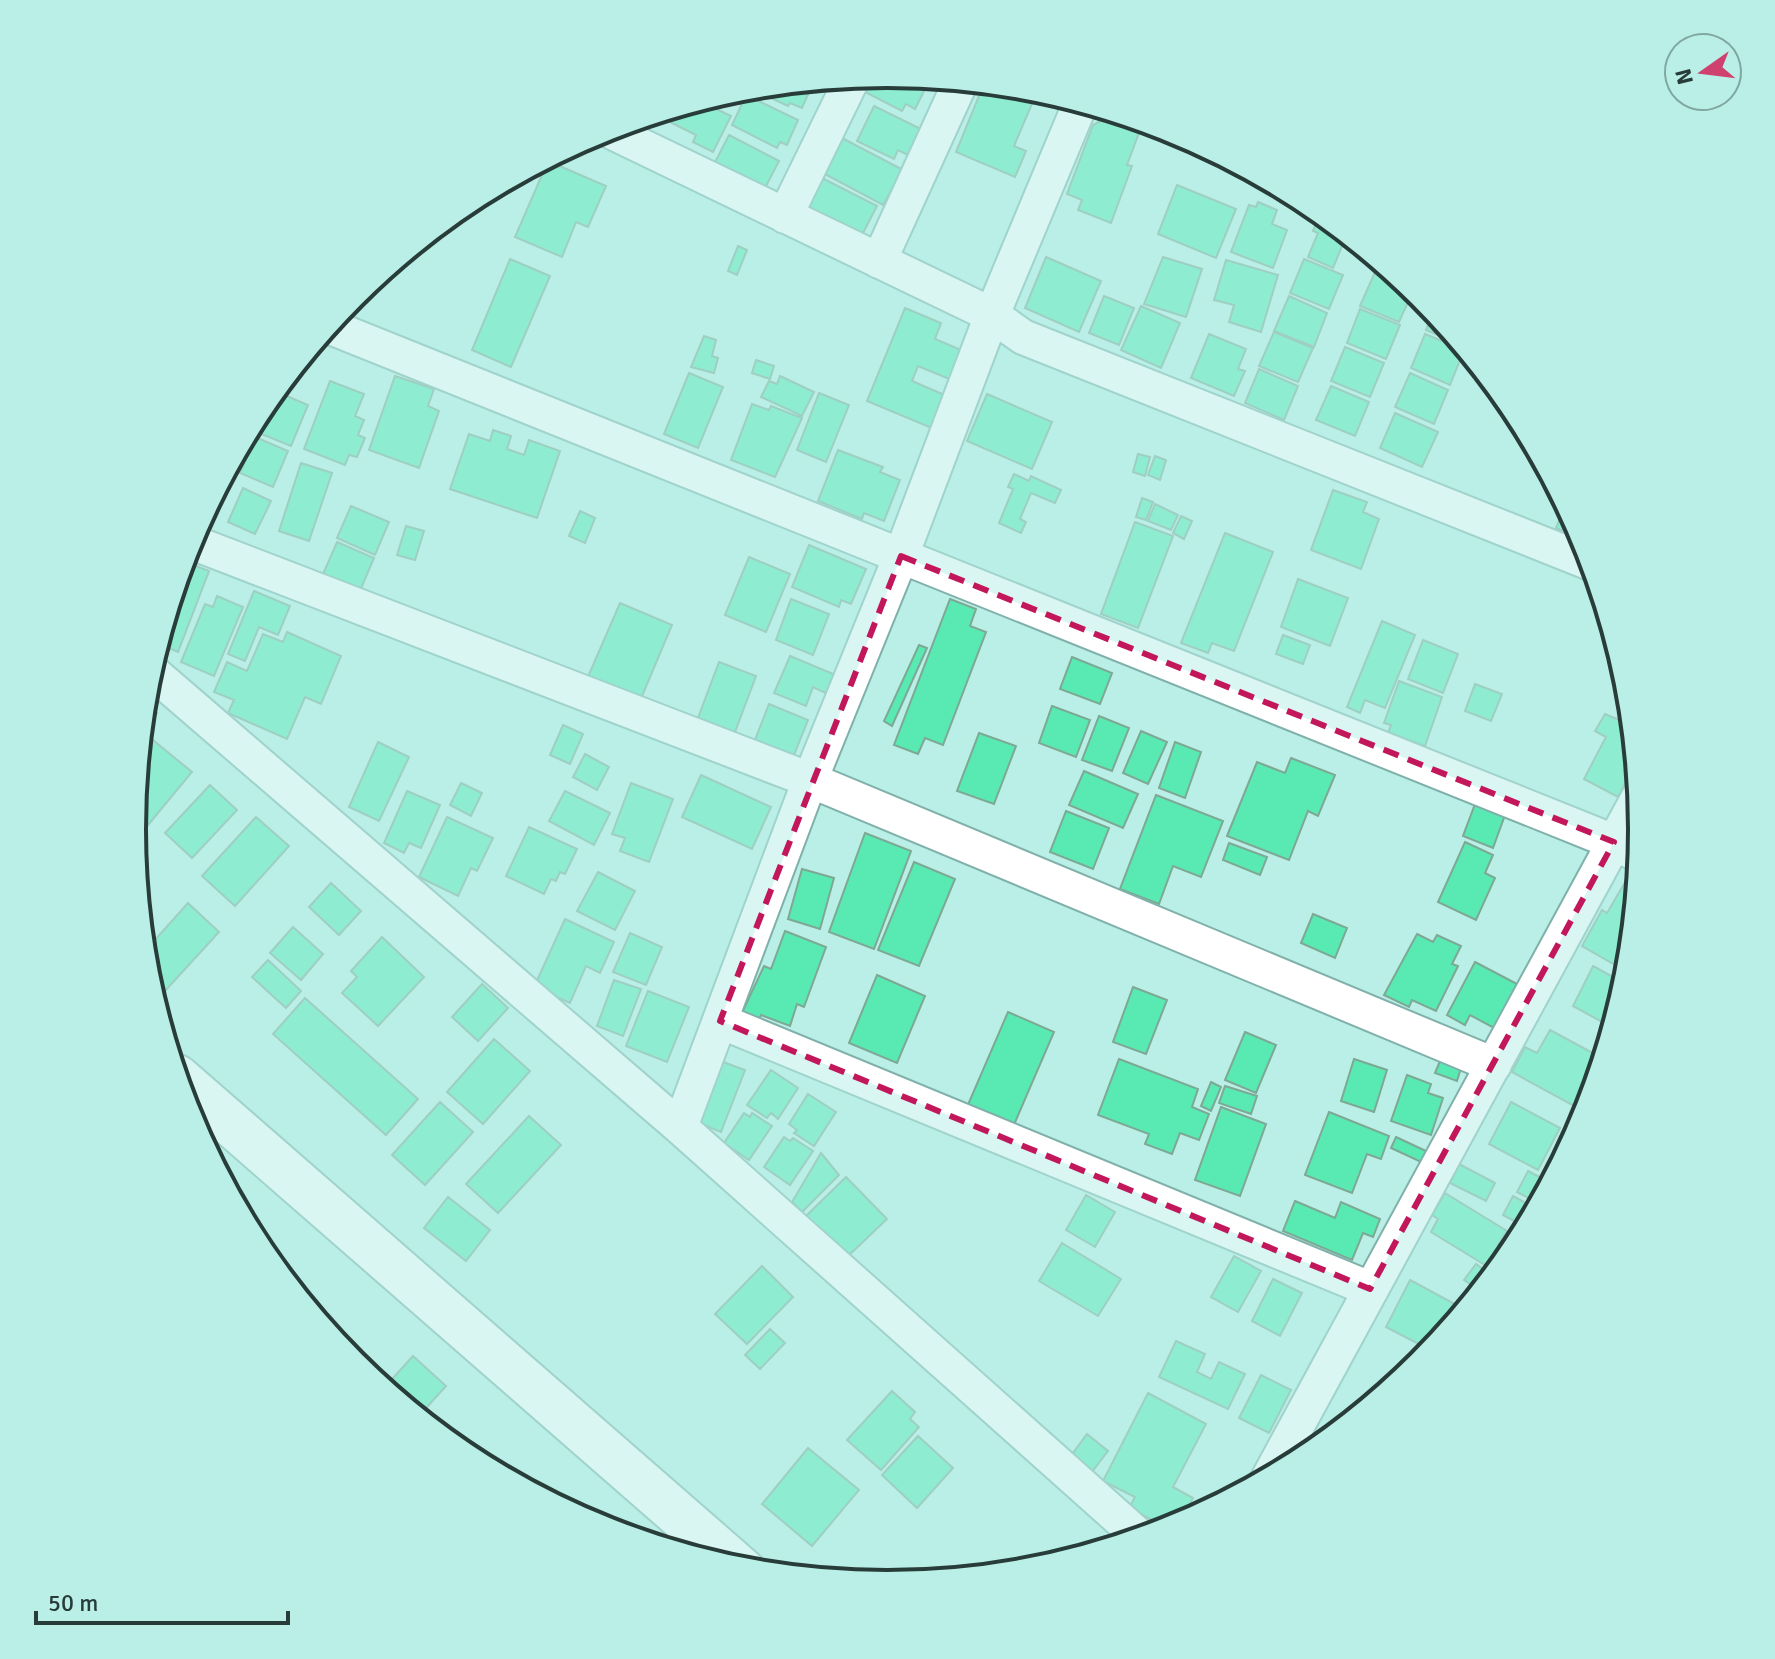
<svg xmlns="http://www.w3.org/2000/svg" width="1775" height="1659" font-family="Signika,sans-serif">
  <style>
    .building { fill: #59eab3; stroke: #7da894; stroke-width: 2 }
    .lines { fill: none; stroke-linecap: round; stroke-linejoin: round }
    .street-casing { stroke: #7fb1aa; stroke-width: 38 }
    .secondary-casing { stroke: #7fb1aa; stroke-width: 48 }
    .street { stroke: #fff; stroke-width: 34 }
    .secondary { stroke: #fff; stroke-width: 44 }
    .marked { fill: none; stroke: #c2185b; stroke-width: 6; stroke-dasharray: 16 10; stroke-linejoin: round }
    .rim { fill: none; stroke: #283d3a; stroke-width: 4 }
  </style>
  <rect width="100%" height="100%" fill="#baefe7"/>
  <!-- building -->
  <path class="building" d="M888 74 903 75 926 87 915 109 906 104 902 111 863 91 866 76Z
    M814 81 802 108 790 103 788 106 756 91 758 87Z
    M978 83 1037 92 1014 146 1026 151 1015 177 956 152 981 91 976 88Z
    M746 95 798 120 787 145 780 142 777 148 732 125Z
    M708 98 715 101 712 107 731 116 713 152 693 142 696 135 660 117 663 112Z
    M874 106 927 132 914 158 898 150 894 159 857 141Z
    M1106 118 1140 130 1127 165 1132 166 1111 223 1078 210 1082 200 1067 194 1093 125Z
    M729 135 779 161 764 190 714 164Z
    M838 136 907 172 895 194 891 191 883 205 823 173Z
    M548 161 606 186 588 227 576 222 562 257 515 237Z
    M820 177 877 206 861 237 805 208Z
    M1177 185 1236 209 1216 258 1158 234Z
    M1258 202 1277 210 1272 224 1287 230 1273 268 1231 252 1249 205 1256 207Z
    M1320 212 1347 234 1333 268 1308 257 1318 233 1313 231Z
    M738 246 747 250 737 275 728 271Z
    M1046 257 1101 281 1079 332 1025 308Z
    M1163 257 1202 269 1186 317 1144 304Z
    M510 259 550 276 511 367 472 350Z
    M1304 259 1343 275 1329 309 1290 293Z
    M1226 260 1278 275 1261 332 1229 322 1234 305 1214 300Z
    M1375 272 1414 289 1399 322 1360 306Z
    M1104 296 1134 308 1119 345 1089 333Z
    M1289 296 1327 313 1314 347 1274 331Z
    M1141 306 1180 323 1161 368 1121 350Z
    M905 308 941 323 935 339 966 352 954 381 918 366 912 381 947 396 934 429 867 401Z
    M1360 309 1400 325 1386 359 1347 343Z
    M1434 310 1462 345 1426 330Z
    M1274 332 1313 348 1298 382 1259 366Z
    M1209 334 1246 349 1238 369 1245 371 1234 396 1191 378Z
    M1425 334 1464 350 1450 385 1411 368Z
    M704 336 716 340 712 356 718 358 714 373 691 367Z
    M1345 347 1384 363 1370 397 1331 381Z
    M756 360 774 366 770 379 752 373Z
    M1259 369 1298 386 1284 420 1245 403Z
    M689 373 723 387 698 448 664 434Z
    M1410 373 1448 390 1434 424 1395 407Z
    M395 376 434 389 428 406 439 411 419 468 369 450Z
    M780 376 814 392 802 416 761 397 769 381 777 384Z
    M330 381 364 394 355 416 364 420 358 435 365 438 357 457 349 455 345 465 304 449Z
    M1331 386 1369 402 1355 436 1316 420Z
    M275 391 308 405 291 446 249 429Z
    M819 393 849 405 826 462 797 450Z
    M987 394 1052 422 1032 469 967 441Z
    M752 404 769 410 771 406 802 418 775 477 731 460Z
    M1395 413 1438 432 1422 467 1380 448Z
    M493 430 511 436 507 449 524 455 529 440 560 451 537 518 450 489 469 434 490 441Z
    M255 437 288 451 273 487 240 473Z
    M838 450 883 467 880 472 900 480 884 521 864 513 862 519 818 501Z
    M1138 454 1150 457 1145 476 1133 472Z
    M1155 456 1166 460 1160 480 1148 475Z
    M301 463 332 473 309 541 279 531Z
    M1014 474 1029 481 1031 476 1061 490 1055 503 1031 493 1020 519 1026 522 1021 533 999 523 1013 489 1008 487Z
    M243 488 271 501 255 534 228 522Z
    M1333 490 1367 502 1363 512 1379 519 1361 569 1311 550Z
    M1142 498 1153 502 1146 520 1136 517Z
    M1566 503 1584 539 1556 528Z
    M1155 504 1178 515 1171 530 1148 521Z
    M351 506 389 522 375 555 337 538Z
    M580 511 595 518 585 543 569 536Z
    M1181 516 1192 521 1184 539 1173 533Z
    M1135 522 1173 536 1138 628 1101 614Z
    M406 526 424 531 415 560 397 555Z
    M1225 533 1273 552 1234 651 1212 643 1208 653 1181 643Z
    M337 542 374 558 360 591 323 574Z
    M809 545 866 569 851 604 841 600 839 607 792 587Z
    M749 557 790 574 766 632 725 615Z
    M183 561 209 571 178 652 158 644Z
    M1298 579 1348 598 1330 646 1281 627Z
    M254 591 290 606 278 635 259 627 245 661 228 654Z
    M217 596 243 607 214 676 181 662 205 604 213 607Z
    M791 599 829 614 813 655 776 640Z
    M950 599 976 609 970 626 986 632 943 745 925 738 918 754 894 745Z
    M620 603 672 625 640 701 587 679Z
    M1382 621 1415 635 1385 708 1365 700 1360 713 1347 707Z
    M287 632 341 656 321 704 305 697 287 739 228 713 234 700 214 692 227 662 247 671 263 634 283 642Z
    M1283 635 1310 645 1303 664 1276 654Z
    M1423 640 1458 654 1443 693 1408 679Z
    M919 645 927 648 892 726 884 721Z
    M790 656 838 676 830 695 813 687 806 706 774 693Z
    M1072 657 1112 673 1100 704 1060 689Z
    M719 662 756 676 735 732 698 718Z
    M1399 681 1442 697 1425 746 1388 733 1391 725 1384 723Z
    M1475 684 1502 694 1491 721 1465 711Z
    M145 702 157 713 142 731 192 772 148 825 134 814Z
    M769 704 808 720 794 755 755 740Z
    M1052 706 1090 720 1076 757 1039 743Z
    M1605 714 1633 726 1636 763 1618 797 1584 779 1606 737 1595 731Z
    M1099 716 1129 728 1112 771 1082 760Z
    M563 725 583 734 570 764 550 755Z
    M1141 731 1167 742 1148 784 1123 773Z
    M979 733 1016 746 994 804 957 791Z
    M378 742 409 757 379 821 349 807Z
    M1175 742 1201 752 1185 798 1159 788Z
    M585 754 609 767 597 790 573 777Z
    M1291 758 1335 775 1318 816 1308 811 1289 860 1227 836 1257 762 1285 773Z
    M1084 771 1138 794 1123 828 1069 805Z
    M701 775 771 807 752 849 682 817Z
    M461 783 482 793 471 816 450 805Z
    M631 783 673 799 649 862 620 851 625 838 612 834Z
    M210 785 237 810 192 858 165 833Z
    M407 791 440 805 421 848 409 843 404 853 384 843Z
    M565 791 610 813 594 845 549 821Z
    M1156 795 1223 821 1201 877 1173 866 1159 904 1120 889Z
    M1475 804 1505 815 1493 848 1463 836Z
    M1066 811 1109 828 1093 869 1050 852Z
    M256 817 289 846 235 906 202 876Z
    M447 817 493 838 477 871 471 868 458 896 419 877Z
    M529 827 577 849 565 874 560 872 556 881 551 879 544 894 506 876Z
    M865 833 911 851 874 949 829 932Z
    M1465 842 1493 855 1485 873 1495 878 1476 920 1438 902Z
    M1229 843 1267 857 1260 875 1223 860Z
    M914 862 955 879 919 966 878 950Z
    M802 869 834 878 820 929 788 919Z
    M598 872 635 891 615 930 577 911Z
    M1631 872 1638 876 1632 942 1629 940 1615 965 1582 946 1602 910 1607 913Z
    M331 883 361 911 339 935 309 907Z
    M188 903 219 932 164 992 146 975 144 952Z
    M1313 914 1347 928 1335 958 1301 943Z
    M565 919 614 942 600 973 586 966 570 1003 534 987Z
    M293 927 323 954 301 980 270 953Z
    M785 931 826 947 804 1007 797 1004 790 1026 761 1015 759 1019 742 1013 764 966 771 969Z
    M630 933 662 947 646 985 613 972Z
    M1417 934 1433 942 1437 935 1461 946 1452 964 1458 966 1436 1011 1412 1000 1409 1007 1384 995Z
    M382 937 424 977 378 1026 342 993 357 977 351 971Z
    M268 960 301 991 286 1008 252 977Z
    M1475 962 1517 984 1494 1028 1470 1015 1465 1025 1447 1015Z
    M1593 966 1626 984 1613 1028 1573 1006Z
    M877 975 925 996 897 1063 849 1043Z
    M614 980 641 989 623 1036 597 1026Z
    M482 984 508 1008 478 1041 452 1017Z
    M1133 987 1167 1000 1146 1054 1113 1042Z
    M648 991 689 1007 667 1062 626 1046Z
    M305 998 418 1099 386 1135 273 1034Z
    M1008 1012 1054 1032 1013 1127 967 1107Z
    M1550 1030 1604 1059 1587 1113 1512 1072 1525 1047 1537 1053Z
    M1245 1032 1276 1045 1256 1093 1225 1080Z
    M494 1039 530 1071 483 1124 447 1092Z
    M1119 1059 1198 1089 1192 1107 1209 1114 1199 1140 1180 1133 1172 1154 1145 1144 1149 1134 1098 1115Z
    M1354 1059 1387 1070 1374 1112 1341 1101Z
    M1440 1061 1461 1068 1457 1081 1435 1073Z
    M723 1062 745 1070 721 1132 699 1123Z
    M771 1070 798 1088 778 1119 771 1113 767 1118 747 1105Z
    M1407 1075 1431 1084 1428 1093 1443 1098 1431 1135 1391 1121Z
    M1211 1082 1221 1087 1211 1111 1201 1106Z
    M1225 1086 1257 1096 1251 1114 1219 1103Z
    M808 1094 836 1112 814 1146 794 1133 797 1130 789 1124Z
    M440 1102 473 1132 425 1185 392 1155Z
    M1511 1102 1560 1128 1538 1170 1489 1144Z
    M1221 1107 1266 1124 1240 1196 1195 1180Z
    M1329 1112 1389 1136 1381 1159 1367 1154 1352 1193 1305 1175Z
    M744 1113 750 1117 752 1113 772 1126 749 1160 724 1143Z
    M529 1116 561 1145 498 1213 466 1184Z
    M1573 1116 1584 1122 1555 1175 1545 1170Z
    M784 1137 790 1141 793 1138 813 1151 790 1185 764 1167Z
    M1396 1137 1426 1151 1421 1162 1391 1148Z
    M821 1153 839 1175 802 1212 792 1202Z
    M1459 1164 1495 1183 1486 1201 1450 1183Z
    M1528 1171 1551 1183 1540 1204 1517 1192Z
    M846 1177 887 1219 846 1258 806 1216Z
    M1445 1193 1507 1231 1498 1245 1506 1249 1493 1270 1431 1232 1438 1219 1432 1215Z
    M1086 1195 1115 1212 1095 1247 1066 1230Z
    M1513 1196 1537 1209 1527 1228 1503 1215Z
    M448 1197 490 1230 466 1261 424 1228Z
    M1295 1201 1335 1218 1341 1202 1380 1219 1373 1237 1363 1233 1352 1260 1283 1231Z
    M1062 1243 1121 1279 1098 1316 1039 1281Z
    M1234 1256 1261 1271 1238 1312 1211 1297Z
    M1476 1264 1493 1276 1481 1291 1464 1280Z
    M762 1266 793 1297 747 1344 715 1314Z
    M1273 1279 1302 1293 1280 1336 1252 1321Z
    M1410 1280 1466 1310 1432 1351 1386 1327Z
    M770 1329 785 1343 760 1369 745 1355Z
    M1176 1341 1205 1354 1197 1372 1211 1379 1219 1362 1245 1374 1228 1409 1159 1377Z
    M413 1356 446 1386 418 1417 384 1388Z
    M1261 1375 1291 1390 1269 1433 1239 1418Z
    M892 1391 915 1412 910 1419 919 1427 881 1470 847 1440Z
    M1148 1393 1206 1424 1173 1487 1193 1498 1178 1527 1170 1529 1129 1508 1135 1497 1103 1481Z
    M1087 1434 1108 1451 1091 1473 1070 1457Z
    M918 1436 953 1468 917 1508 882 1475Z
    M808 1448 859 1490 812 1546 762 1504Z"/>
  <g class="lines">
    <!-- street casing -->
    <g class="street-casing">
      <path id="street" d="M606 129 992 315 1023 337 1593 564
        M785 216 853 77
        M879 261 961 81
        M328 326 1614 842 1640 856
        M189 541 810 780 1494 1065
        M150 670 680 1127 1141 1538
        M720 1021 1370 1289
        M680 1127 810 780 901 556 992 315 1081 102
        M1268 1479 1640 795"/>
    </g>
    <!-- secondary casing -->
    <g class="secondary-casing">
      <path id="secondary" d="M177 1077 743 1571"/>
    </g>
    <!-- street -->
    <use href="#street" class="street"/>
    <!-- secondary -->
    <use href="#secondary" class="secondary"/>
  </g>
  <!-- marked area -->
  <path d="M0 0H1775V1659H0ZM901 556 1614 842 1370 1289 720 1021Z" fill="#baefe7" fill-opacity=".55" fill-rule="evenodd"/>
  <path class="marked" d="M901 556 1614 842 1370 1289 720 1021Z"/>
  <!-- crop -->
  <path d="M0 0H1775V1659H0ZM146 829a741 741 0 1 1 1482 0a741 741 0 1 1-1482 0Z" fill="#baefe7" fill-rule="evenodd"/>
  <path class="rim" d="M146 829a741 741 0 1 1 1482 0a741 741 0 1 1-1482 0Z"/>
  <!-- north arrow -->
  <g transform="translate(1703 72) rotate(256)"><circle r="38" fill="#baefe7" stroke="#80a8a2" stroke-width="2"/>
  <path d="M0-6L14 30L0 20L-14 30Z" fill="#cf4270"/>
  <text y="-12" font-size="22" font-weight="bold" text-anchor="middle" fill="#283d3a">N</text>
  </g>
  <!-- scale -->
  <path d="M36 1611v12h252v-12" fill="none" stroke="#283d3a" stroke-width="4"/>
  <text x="48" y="1611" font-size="24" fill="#283d3a" stroke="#baefe7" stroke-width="6" paint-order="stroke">50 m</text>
</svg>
